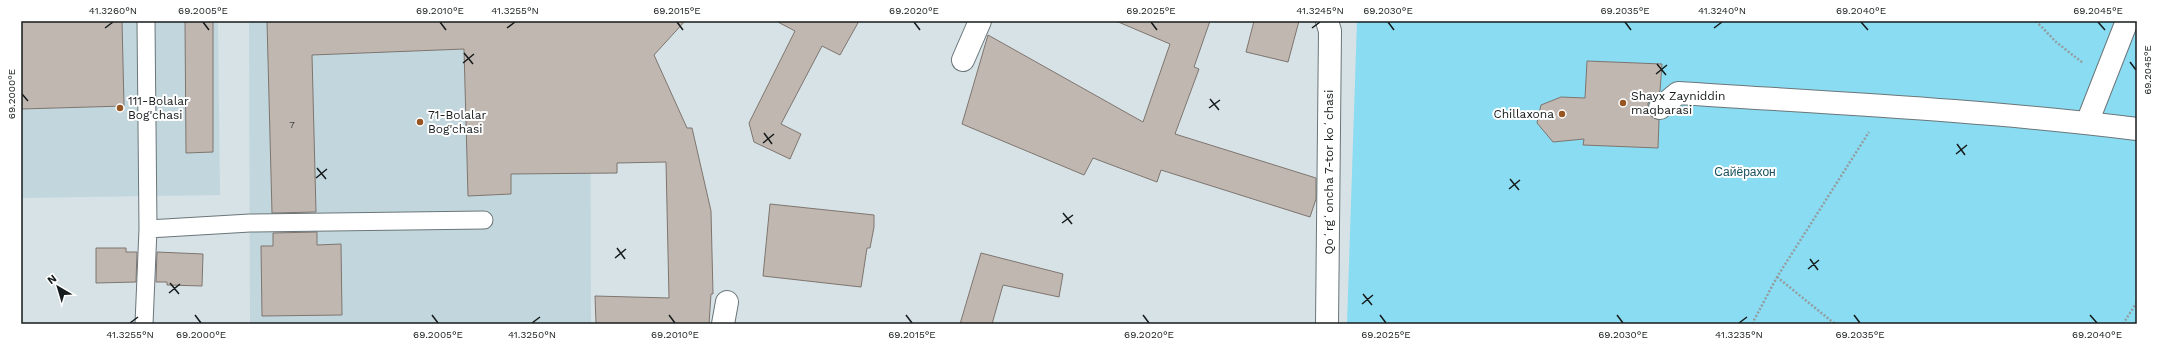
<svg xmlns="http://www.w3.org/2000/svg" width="2158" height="345" font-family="'Work Sans',sans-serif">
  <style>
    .built { fill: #c2d7dd }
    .green { fill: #8adcf2 }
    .building { fill: #c1b7b1; stroke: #7e756f }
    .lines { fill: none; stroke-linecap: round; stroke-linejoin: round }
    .lane-casing { stroke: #6a7679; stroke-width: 19 }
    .street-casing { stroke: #6a7679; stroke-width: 24 }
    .path { stroke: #939da0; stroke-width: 2.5; stroke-dasharray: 2 2; stroke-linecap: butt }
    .lane { stroke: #fff; stroke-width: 17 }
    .street { stroke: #fff; stroke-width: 22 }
    .ticks { fill: none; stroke: #161b1c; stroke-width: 1.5 }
    .poi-dot { fill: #975522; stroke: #fff; stroke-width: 1.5 }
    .labels { text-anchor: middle; stroke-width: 4; stroke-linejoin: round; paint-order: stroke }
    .number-label { font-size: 10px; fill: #414241 }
    .poi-label { font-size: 12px; fill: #161b1c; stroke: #fff; text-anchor: start }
    .street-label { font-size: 12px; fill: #161b1c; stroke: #fff }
    .park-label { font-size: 12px; fill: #18515f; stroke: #fff }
    .neatline { fill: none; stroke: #161b1c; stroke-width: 1.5 }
    .ticks-label { font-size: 10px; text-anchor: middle; fill: #161b1c }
  </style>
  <rect width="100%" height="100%" fill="#d6e2e6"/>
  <!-- built -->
  <path class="built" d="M21 21H218L220 195 21 198Z
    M249 21H590L591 324H250Z"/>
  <!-- green -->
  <path class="green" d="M1357 21H2137V324H1347Z"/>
  <!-- building -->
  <path class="building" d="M21 21H122L124 106 21 109Z
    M185 21H213V152L186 153Z
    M267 21H685L654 55 687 128H692L711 211 713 294H711L709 324H596L595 296 669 298 666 162 617 163V173L511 174V194L468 196 464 49 312 55 316 212 272 213Z
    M776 21H859L840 55 822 46 781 124 801 134 790 159 754 142 749 123 795 31Z
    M1116 21H1210L1194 67 1199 69 1175 134 1316 178V199L1310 217 1161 170 1157 182 1093 158 1084 175 962 124 988 35 1143 122 1170 44Z
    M1254 21H1299L1288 62 1246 52Z
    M1587 61 1662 64 1660 91 1648 103V110L1651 116 1659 120 1658 148 1583 145 1584 139 1553 142 1537 123 1541 105 1561 97 1585 98Z
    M770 204 874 215V227L870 248H867L861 287 763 276Z
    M317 232V245L341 244 342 315 262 316 261 246H273V233Z
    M96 248H126V252H137L136 282 96 283Z
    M157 252 203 254 202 286 167 285V282H156Z
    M981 253 1063 274 1059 297 1003 285 992 324H960Z"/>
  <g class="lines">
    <!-- lane casing -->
    <g class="lane-casing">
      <path id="lane" d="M148 229 250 223 484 220
        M144 324 148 229 146 21"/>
    </g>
    <!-- street casing -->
    <g class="street-casing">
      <path id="street" d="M1327 21 1330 31 1327 324
        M963 60 980 21
        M1660 108 1678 93C1831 103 1985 110 2137 129
        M2087 123 2127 21
        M723 324 727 302"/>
    </g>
    <!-- path -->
    <path class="path" d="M2036 21 2056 42 2083 63
      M1777 277 1835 324
      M1752 324 1777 277 1869 132
      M2123 324 2137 302"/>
    <!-- lane -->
    <use href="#lane" class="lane"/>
    <!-- street -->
    <use href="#street" class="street"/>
  </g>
  <!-- ticks -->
  <path class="ticks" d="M203 22 209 30M440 22 446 30M677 22 683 30M914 22 920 30M1151 22 1157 30M1388 22 1394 30M1625 22 1631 30M1861 22 1868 30M2098 22 2105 30M105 28 113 22M507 28 515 22M1312 28 1320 22M1714 28 1722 22M464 53 473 64M2130 62 2136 70M463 63 474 54M1657 64 1666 75M1656 74 1667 65M22 94 28 101M1210 99 1219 110M1209 108 1220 100M764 133 772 144M763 143 774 134M1957 144 1965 155M1956 154 1967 145M317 168 326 179M316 178 327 169M1510 179 1519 190M1509 189 1520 180M1063 213 1072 224M1062 223 1073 215M617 248 625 259M615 258 626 249M1810 259 1818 270M1808 269 1819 260M170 283 179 294M169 293 180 284M1363 294 1372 305M1362 304 1373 295M195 315 201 323M432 315 438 323M669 315 675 323M906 315 912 323M1143 315 1149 323M1380 315 1386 323M1617 315 1623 323M1854 315 1860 323M2090 315 2097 323M130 323 138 317M532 323 540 317M1739 323 1747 317"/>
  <!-- markers -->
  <g class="poi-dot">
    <circle cx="1623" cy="103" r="4"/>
    <circle cx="120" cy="108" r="4"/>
    <circle cx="1562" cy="114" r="4"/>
    <circle cx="420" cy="122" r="4"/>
  </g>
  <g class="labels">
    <!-- number labels -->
    <g class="number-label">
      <text x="292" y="128">7</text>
    </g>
    <!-- poi labels -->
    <g class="poi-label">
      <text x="1631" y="100">Shayx Zayniddin<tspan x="1631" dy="14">maqbarasi</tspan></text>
      <text x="128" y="105">111-Bolalar<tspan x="128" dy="14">Bog'chasi</tspan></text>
      <text x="1554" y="118" text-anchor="end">Chillaxona</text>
      <text x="428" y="119">71-Bolalar<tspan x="428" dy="14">Bog'chasi</tspan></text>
    </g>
    <!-- street labels -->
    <g class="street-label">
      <text transform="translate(1329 172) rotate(-90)" y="4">Qoʻrgʻoncha 7-tor koʻchasi</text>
    </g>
    <!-- park labels -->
    <g class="park-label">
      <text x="1745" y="176">Сайёрахон</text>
    </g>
  </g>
  <!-- border -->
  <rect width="2158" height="345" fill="none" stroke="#ffffff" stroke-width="44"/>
  <!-- north arrow -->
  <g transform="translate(58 287) rotate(322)" stroke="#ffffff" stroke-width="3" paint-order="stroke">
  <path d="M0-3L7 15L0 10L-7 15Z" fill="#161b1c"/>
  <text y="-6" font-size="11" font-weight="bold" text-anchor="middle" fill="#161b1c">N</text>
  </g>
  <rect x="22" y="22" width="2114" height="301" class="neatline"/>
  <g class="ticks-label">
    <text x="113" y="14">41.3260°N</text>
    <text x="203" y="14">69.2005°E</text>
    <text x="440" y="14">69.2010°E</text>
    <text x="515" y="14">41.3255°N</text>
    <text x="677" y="14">69.2015°E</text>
    <text x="914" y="14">69.2020°E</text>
    <text x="1151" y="14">69.2025°E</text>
    <text x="1320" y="14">41.3245°N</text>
    <text x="1388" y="14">69.2030°E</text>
    <text x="1625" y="14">69.2035°E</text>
    <text x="1722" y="14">41.3240°N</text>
    <text x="1861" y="14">69.2040°E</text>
    <text x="2098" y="14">69.2045°E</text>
    <text transform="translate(2147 70) rotate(-90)" y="4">69.2045°E</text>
    <text transform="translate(11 94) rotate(-90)" y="4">69.2000°E</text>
    <text x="130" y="338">41.3255°N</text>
    <text x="201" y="338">69.2000°E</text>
    <text x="438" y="338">69.2005°E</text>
    <text x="532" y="338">41.3250°N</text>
    <text x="675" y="338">69.2010°E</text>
    <text x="912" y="338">69.2015°E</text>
    <text x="1149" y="338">69.2020°E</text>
    <text x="1386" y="338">69.2025°E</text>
    <text x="1623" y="338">69.2030°E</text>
    <text x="1739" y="338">41.3235°N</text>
    <text x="1860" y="338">69.2035°E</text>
    <text x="2097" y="338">69.2040°E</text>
  </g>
</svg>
